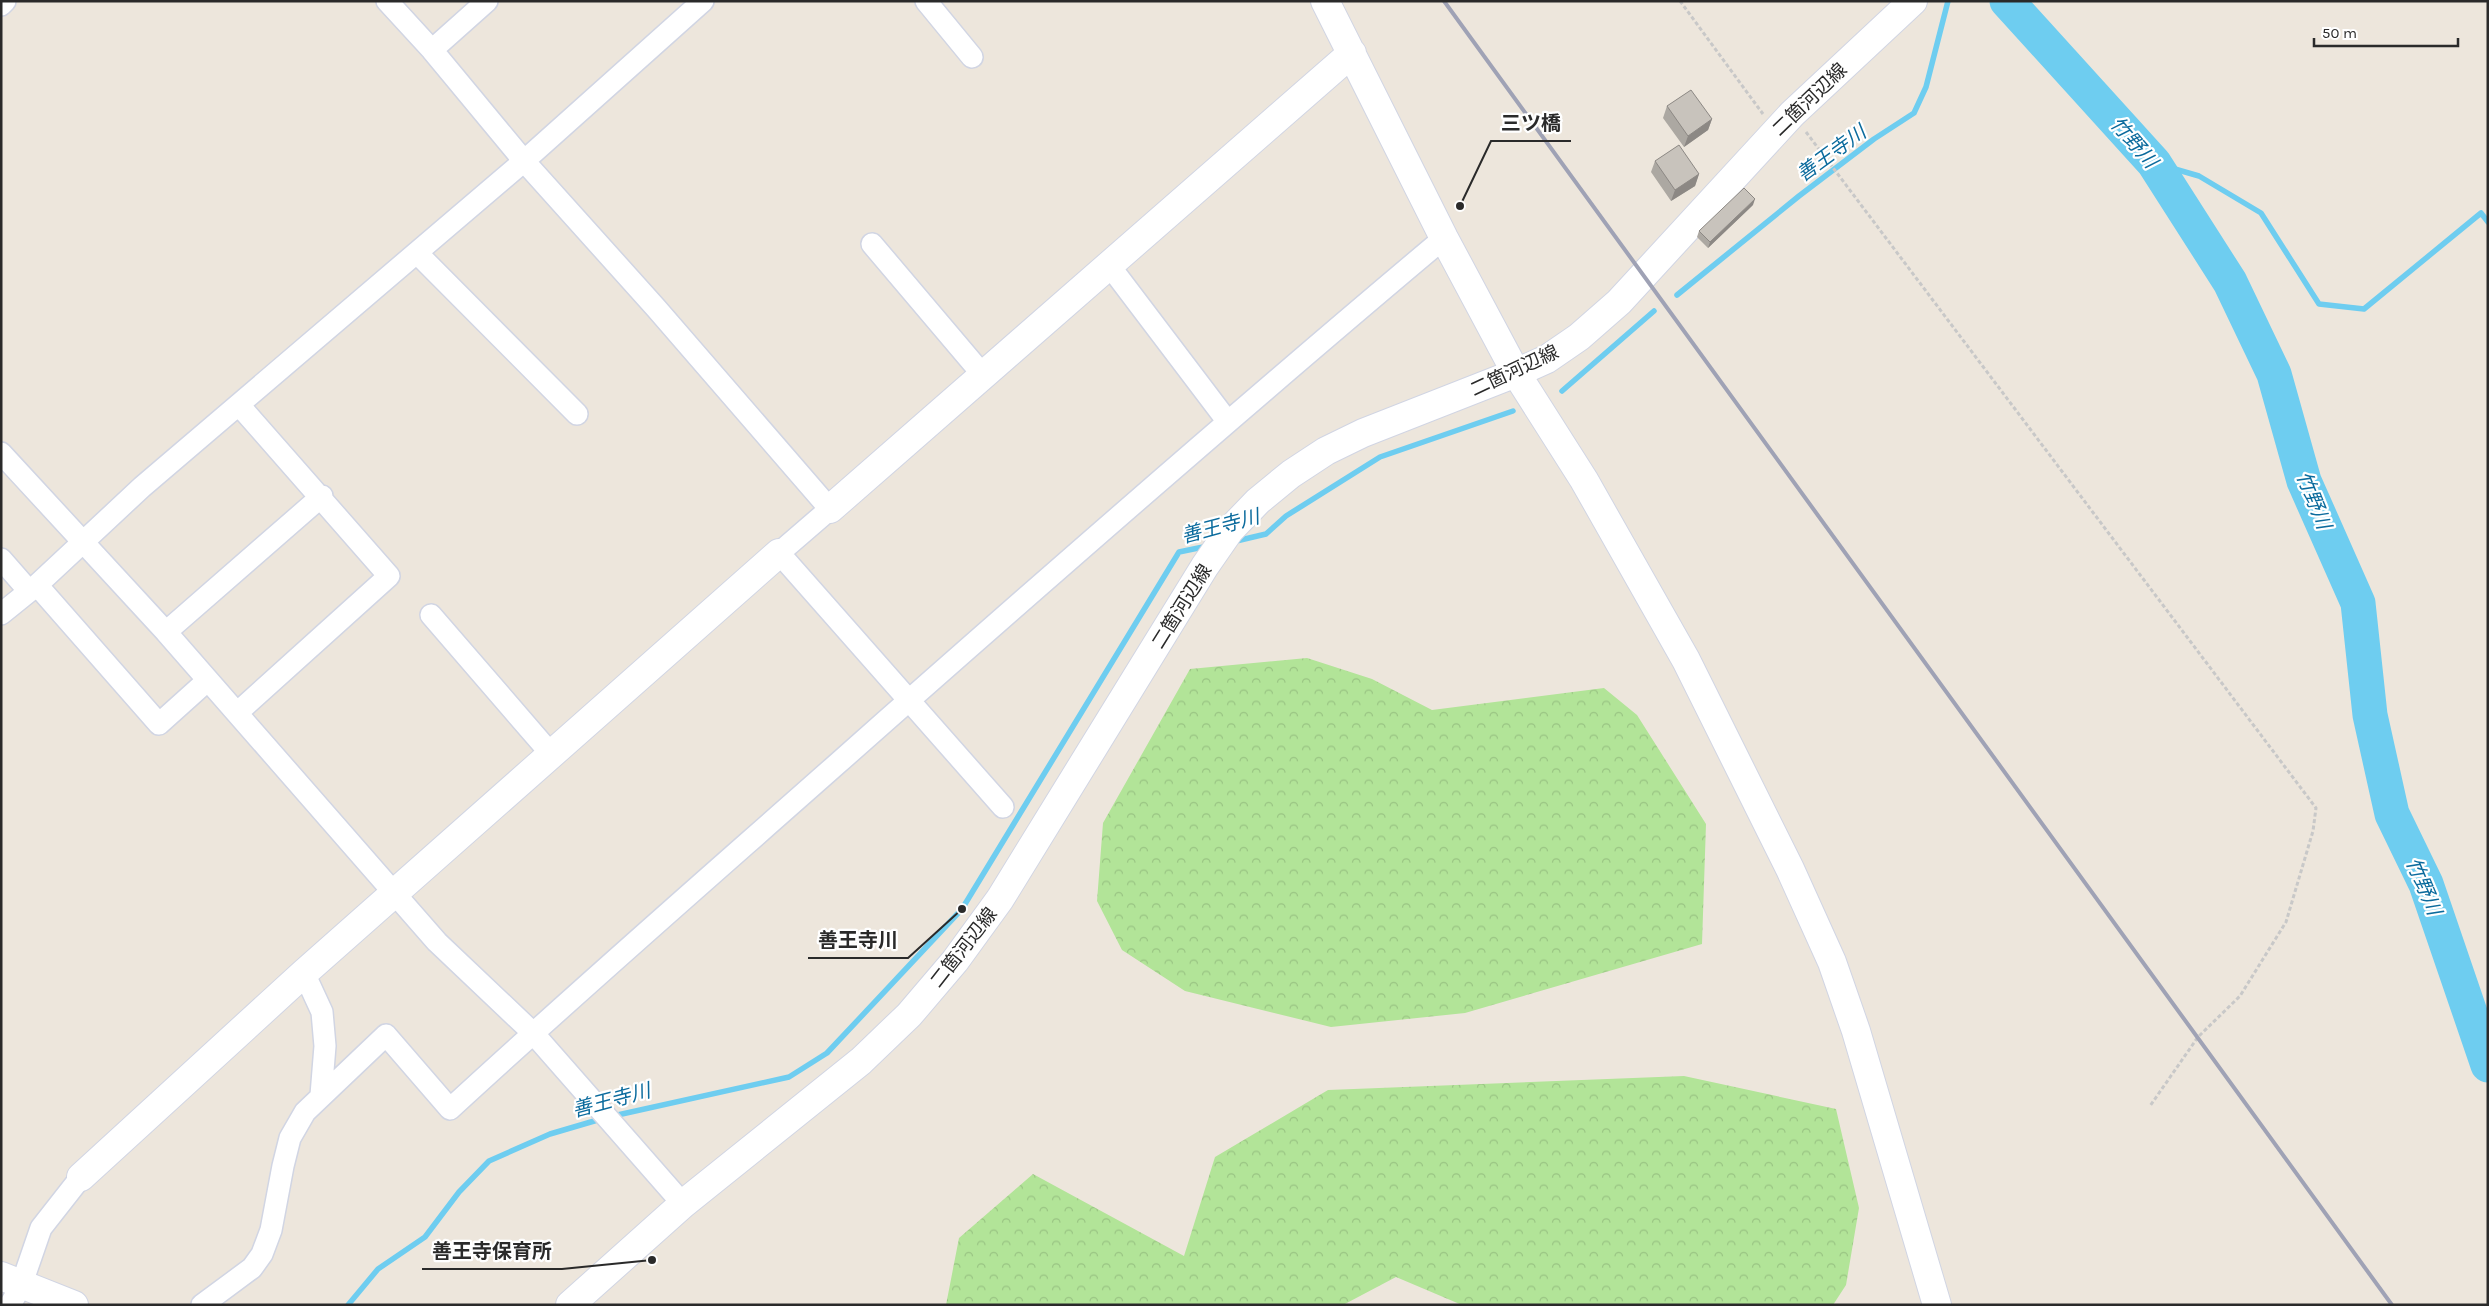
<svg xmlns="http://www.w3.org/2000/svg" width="2489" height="1306" font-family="Karla,'Noto Sans JP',sans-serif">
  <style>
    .forest { fill: url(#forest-crowns) }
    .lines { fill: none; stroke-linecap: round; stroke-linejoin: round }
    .stream { stroke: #6ecdf0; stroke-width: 5.5 }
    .river { stroke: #6ecdf0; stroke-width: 35 }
    .street-casing { stroke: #d1d5e3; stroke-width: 24 }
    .secondary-casing { stroke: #d1d5e3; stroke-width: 30 }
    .path { stroke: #c8c8c8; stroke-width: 3; stroke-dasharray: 4 2.5; stroke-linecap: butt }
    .street { stroke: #fff; stroke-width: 21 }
    .secondary { stroke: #fff; stroke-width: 28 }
    .rail { stroke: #9fa2b5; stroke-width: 4 }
    .wall { fill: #aca8a2 }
    .shaded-wall { fill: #8c8884 }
    .building { fill: #c8c3bc; stroke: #8c8884 }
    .labels { text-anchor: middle; stroke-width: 4.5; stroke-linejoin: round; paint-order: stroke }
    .street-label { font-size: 19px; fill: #2a2a2a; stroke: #fff }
    .water-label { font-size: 20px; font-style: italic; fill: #0b6b9d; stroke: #fff }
    .leader { fill: none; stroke: #2a2a2a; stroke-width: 2 }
    .callout-dot { fill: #2a2a2a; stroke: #fff; stroke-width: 2 }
    .callout-label { font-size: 20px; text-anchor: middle; font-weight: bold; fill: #2a2a2a; stroke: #fff; stroke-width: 4.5; stroke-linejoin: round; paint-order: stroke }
  </style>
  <defs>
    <pattern id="forest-crowns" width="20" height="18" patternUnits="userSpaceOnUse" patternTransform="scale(1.25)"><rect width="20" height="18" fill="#b2e498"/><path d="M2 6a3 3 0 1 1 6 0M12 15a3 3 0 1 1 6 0" fill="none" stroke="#99c483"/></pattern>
  </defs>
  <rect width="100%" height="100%" fill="#ede6dc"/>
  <!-- forest -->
  <path class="forest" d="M1307 658 1372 679 1432 710 1604 688 1637 715 1706 824 1702 944 1465 1013 1331 1027 1185 991 1122 950 1097 901 1103 823 1190 669Z
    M1684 1076 1836 1109 1859 1208 1846 1285 1833 1305H1462L1396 1277 1343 1305H946L959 1238 1033 1174 1184 1256 1215 1157 1328 1090Z"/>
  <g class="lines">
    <!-- stream -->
    <path class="stream" d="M2154 163 2199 176 2261 213 2319 304 2364 309 2481 213 2488 222
      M1677 295 1799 196 1874 139 1914 113 1926 87 1948 1
      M1562 391 1654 311
      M1232 542 1266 534 1286 516 1380 457 1513 411
      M613 1116 789 1077 827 1053 962 909 1179 552 1208 546
      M348 1305 378 1269 425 1237 459 1192 489 1161 550 1134 601 1119"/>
    <!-- river -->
    <path class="river" d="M2007 1 2154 163 2230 282 2274 374 2304 481 2358 603 2370 715 2392 814 2426 884 2488 1065"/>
    <!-- street casing -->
    <g class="street-casing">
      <path id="street" d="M387 1 432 50 524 161 656 308 830 509 779 553 1003 807
        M926 1 972 57
        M1 5 5 1
        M432 50 487 1
        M872 244 983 375
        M417 253 577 414
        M1109 265 1228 422
        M1 453 166 632 437 942 533 1033 683 1204
        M1 559 29 591
        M37 585 159 724 208 680
        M1 614 37 585 142 487 524 161 703 1
        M431 615 552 755
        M166 632 322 496
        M237 713 389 576 239 405
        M304 973 322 1012 325 1046 321 1095
        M10 1305 21 1286 41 1228 81 1177
        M202 1305 252 1268 262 1254 271 1230 283 1166 290 1138 305 1112 386 1035 450 1109C577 992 707 879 837 764 1037 587 1239 410 1444 238"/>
    </g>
    <!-- secondary casing -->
    <g class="secondary-casing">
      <path id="secondary" d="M1325 1 1444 238 1516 373 1584 480 1686 660 1790 869 1832 962 1856 1031 1937 1305
        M830 509 1352 53
        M81 1177 304 973 779 553
        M1 1276 74 1305
        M570 1305 683 1204 861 1061 909 1015 955 961 1000 899 1205 566 1230 530 1258 501 1291 474 1326 451 1363 433 1516 373 1547 359 1579 337 1619 302 1792 114 1913 1"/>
    </g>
    <!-- path -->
    <path class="path" d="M1680 1 1763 114
      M1806 132 2316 808 2313 831 2286 922 2240 996 2198 1037 2150 1106"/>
    <!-- street -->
    <use href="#street" class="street"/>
    <!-- secondary -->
    <use href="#secondary" class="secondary"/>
    <!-- rail -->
    <path class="rail" d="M1444 1 2392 1305"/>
  </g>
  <!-- wall -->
  <path class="wall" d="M1667 106 1712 119 1708 130 1684 147 1663 118Z
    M1655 161 1699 174 1695 186 1671 201 1651 172Z
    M1753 205 1708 248 1697 237 1699 231Z"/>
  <!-- shaded-wall -->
  <path class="shaded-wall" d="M1712 119 1708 130 1684 147 1688 136Z
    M1699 174 1695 186 1671 201 1675 190Z
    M1755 199 1753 205 1708 248 1710 242Z"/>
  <!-- building -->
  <path class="building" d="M1691 90 1712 119 1688 136 1667 106Z
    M1679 145 1699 174 1675 190 1655 161Z
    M1744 188 1755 199 1710 242 1699 231Z"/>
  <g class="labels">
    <!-- street labels -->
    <g class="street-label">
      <text transform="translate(1809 99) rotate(-44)" y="7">二箇河辺線</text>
      <text transform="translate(1514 370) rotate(-25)" y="7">二箇河辺線</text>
      <text transform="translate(1181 606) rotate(-58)" y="7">二箇河辺線</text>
      <text transform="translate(963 947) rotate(-52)" y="7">二箇河辺線</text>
    </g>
    <!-- water labels -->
    <g class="water-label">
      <text transform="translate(2134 142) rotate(49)" y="7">竹野川</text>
      <text transform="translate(1831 153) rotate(-36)" y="7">善王寺川</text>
      <text transform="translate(2314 500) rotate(68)" y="7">竹野川</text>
      <text transform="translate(1220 526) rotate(-15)" y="7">善王寺川</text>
      <text transform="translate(2424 886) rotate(67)" y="7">竹野川</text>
      <text transform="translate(611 1100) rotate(-15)" y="7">善王寺川</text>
    </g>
  </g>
  <!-- callouts -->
  <path class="leader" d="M1460 206L1491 141H1571M962 909L908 958H808M652 1260L562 1269H422"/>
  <g class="callout-dot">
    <circle cx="1460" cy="206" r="5"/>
    <circle cx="962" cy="909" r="5"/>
    <circle cx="652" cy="1260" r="5"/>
  </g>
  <g class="callout-label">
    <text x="1531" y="130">三ツ橋</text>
    <text x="858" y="947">善王寺川</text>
    <text x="492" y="1258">善王寺保育所</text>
  </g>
  <!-- border -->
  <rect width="2489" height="1306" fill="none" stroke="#2a2a2a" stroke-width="5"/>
  <!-- scale -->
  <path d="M2314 38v8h144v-8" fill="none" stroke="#2a2a2a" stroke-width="2.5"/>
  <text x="2322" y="38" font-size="15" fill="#2a2a2a" stroke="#ffffff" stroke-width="4" paint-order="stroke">50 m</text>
</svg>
